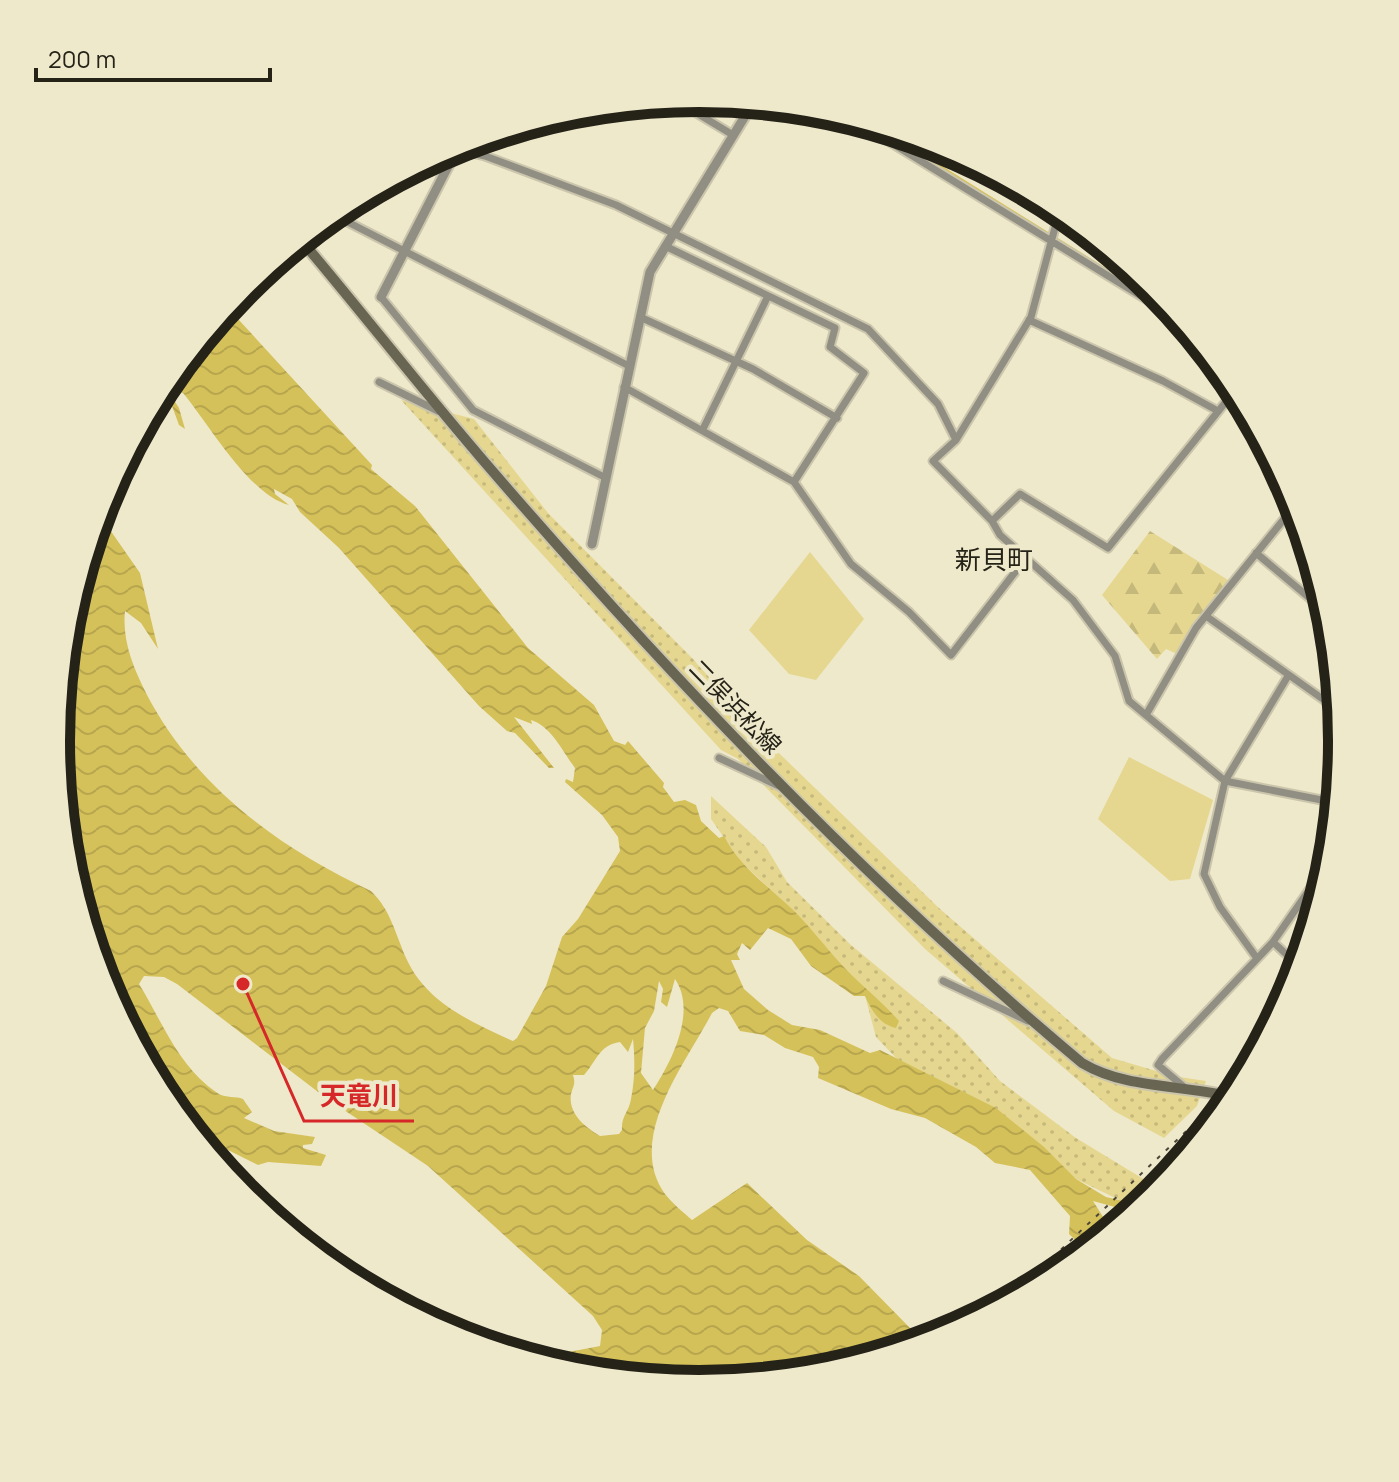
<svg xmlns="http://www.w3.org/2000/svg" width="1399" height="1482" font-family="Manrope,'Noto Sans JP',sans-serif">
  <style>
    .green { fill: url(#green-dots) }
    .forest { fill: url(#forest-firs) }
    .pitch { fill: #e5d78f }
    .water { fill: url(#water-waves); fill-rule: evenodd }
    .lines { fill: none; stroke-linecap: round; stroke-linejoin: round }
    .stream { stroke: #d5c15a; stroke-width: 2 }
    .minor-casing { stroke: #cbc5ac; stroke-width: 11 }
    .tertiary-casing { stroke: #cbc5ac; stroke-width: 13 }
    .secondary-casing { stroke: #cbc5ac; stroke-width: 14 }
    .minor { stroke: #918f83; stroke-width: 7 }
    .tertiary { stroke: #918f83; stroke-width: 9 }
    .secondary { stroke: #686553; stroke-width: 10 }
    .rail { stroke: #4a4739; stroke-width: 2; stroke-dasharray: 4 8; stroke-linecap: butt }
    .labels { text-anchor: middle; stroke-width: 8; stroke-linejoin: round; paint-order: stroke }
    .street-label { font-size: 24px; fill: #252318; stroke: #efe9cc }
    .neighbourhood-label { font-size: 26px; fill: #252318; stroke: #efe9cc }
    .rim { fill: none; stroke: #252318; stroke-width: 10 }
    .leader { fill: none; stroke: #d62828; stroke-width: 3 }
    .callout-dot { fill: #d62828; stroke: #efe9cc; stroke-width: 3 }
    .callout-label { font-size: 26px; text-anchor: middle; font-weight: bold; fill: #d62828; stroke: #efe9cc; stroke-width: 8; stroke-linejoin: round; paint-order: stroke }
  </style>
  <defs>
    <pattern id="green-dots" width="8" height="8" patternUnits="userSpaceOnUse" patternTransform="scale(2)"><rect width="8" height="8" fill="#e5d78f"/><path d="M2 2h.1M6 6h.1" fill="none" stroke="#c4b87b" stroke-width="1.8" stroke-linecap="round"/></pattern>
    <pattern id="forest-firs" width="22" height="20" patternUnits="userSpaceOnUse" patternTransform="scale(2)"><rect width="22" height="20" fill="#e5d78f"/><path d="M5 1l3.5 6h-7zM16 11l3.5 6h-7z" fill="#c4b87b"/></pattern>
    <pattern id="water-waves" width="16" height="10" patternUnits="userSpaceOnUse" patternTransform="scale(2)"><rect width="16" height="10" fill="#d5c15a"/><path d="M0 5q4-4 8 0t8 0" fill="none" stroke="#b7a64e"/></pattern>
  </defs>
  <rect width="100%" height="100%" fill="#efe9cc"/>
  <!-- green -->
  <path class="green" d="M401 400 474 419 548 513 695 661 752 727 940 909 1112 1058 1173 1076 1206 1081 1197 1106 1164 1138 1114 1111 925 949 738 759 721 750Z
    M711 796 766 847 787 882 851 945 957 1033 1000 1081 1076 1138 1160 1189 1131 1216 1136 1208 1076 1179 985 1103 897 1059 876 1037 863 988 782 900 741 862 711 819Z"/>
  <!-- forest -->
  <path class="forest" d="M1150 531 1228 580 1177 654 1166 649 1157 659 1102 595Z"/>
  <!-- pitch -->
  <path class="pitch" d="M810 552 864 619 816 680 789 674 749 630Z
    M1129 757 1213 800 1190 879 1170 881 1098 819Z"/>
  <!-- water -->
  <path class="water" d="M227 307 372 465 371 469 415 506 528 648 594 705 614 741 625 745 628 741 664 783 663 787 674 802 685 800 696 805 701 821 719 838 724 836C740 867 767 885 792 909 810 926 825 947 842 965 860 985 881 1000 899 1021L896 1028C879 1024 872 1011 865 996H854L811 966 791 939 768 928 750 950 742 943 737 954 740 960H731L744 989 768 1010 792 1025 820 1030 870 1053 880 1050 996 1108 1044 1147 1076 1179 1106 1197 1128 1202 1137 1210 1129 1217 1126 1210 1093 1201 1112 1231 1087 1251 1069 1234 1070 1216 1030 1170 995 1163 976 1147 925 1118 891 1109 818 1078 819 1067 813 1057 785 1048 764 1035 740 1031 728 1011 719 1008 712 1013C686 1063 625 1138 665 1194 672 1203 683 1212 692 1220L747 1183 807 1240 859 1276 910 1328 932 1340 825 1372 699 1384 574 1372 532 1359 600 1346 602 1330 593 1316 428 1166 326 1098 177 984 164 977 144 976 139 984C163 1023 179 1068 219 1094 226 1098 236 1096 243 1099L252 1112 244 1118 274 1131 315 1137 312 1144 303 1145V1148L326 1155 321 1166 268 1162 258 1165 228 1150 223 1155 198 1139 164 1098 105 987 68 866 56 741 68 615 99 514 140 573 158 649 141 623 125 611C122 640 133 667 146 693 194 786 279 848 371 891 391 910 396 936 407 960 427 1003 473 1023 513 1041L517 1038 546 986 562 937 578 919 620 851 618 837 602 815 565 782 566 779 573 782 575 768C563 752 551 726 531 720L532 724 514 717 554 768H549L515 733 507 731 479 706 339 548 300 512 292 499 274 489 275 494 289 505C250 496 208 423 183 393L173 390 170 394 179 408 185 429 179 425 164 384ZM675 979C697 1011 672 1061 653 1090L641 1073 645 1028 654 1011 659 981 663 989 661 1002 667 1007ZM633 1039C635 1060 635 1079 631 1099 629 1112 621 1116 622 1130L619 1134 600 1136C585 1127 568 1114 571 1094 573 1086 576 1084 573 1075H584C596 1062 599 1045 620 1042L628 1052Z"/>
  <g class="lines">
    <!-- stream -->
    <path class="stream" d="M873 124 1178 314"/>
    <!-- minor casing -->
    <g class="minor-casing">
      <path id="minor" d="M675 100 733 135
        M849 117 1185 323
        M451 148 485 156 616 205 868 329 938 404 956 440 933 461 992 521 1000 535 1073 600 1115 656 1129 701 1225 781 1337 803
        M332 214 629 366
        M347 221 359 197
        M665 246 835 328 830 347 864 373 794 482
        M381 297 473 410 606 478
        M640 317 753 369 837 418
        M1029 320 1163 381 1218 411
        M379 382 438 411
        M624 387 794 482 851 564 909 612 951 655 1026 558
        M703 429 768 296
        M956 440 1031 317 1060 209
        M992 521 1020 494 1108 548 1237 388
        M1256 553 1331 616
        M1206 616 1334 707
        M1339 704 1329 718 1342 753
        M1146 715 1196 628 1297 503
        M719 758 779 786
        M1273 942 1300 967
        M1256 957 1220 907 1204 874 1225 781 1288 676
        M943 981 1028 1021
        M1184 1087 1158 1065 1162 1059 1273 942 1332 857"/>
    </g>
    <!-- tertiary casing -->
    <g class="tertiary-casing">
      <path id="tertiary" d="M381 297 459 145
        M592 544 650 272 753 103"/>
    </g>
    <!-- secondary casing -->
    <g class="secondary-casing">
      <path id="secondary" d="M301 240C362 312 420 387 482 459 667 674 864 881 1082 1063 1122 1087 1173 1085 1218 1094
        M1234 1098H1235"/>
    </g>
    <!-- minor -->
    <use href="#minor" class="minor"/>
    <!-- tertiary -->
    <use href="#tertiary" class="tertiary"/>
    <!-- secondary -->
    <use href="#secondary" class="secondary"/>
    <!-- rail -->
    <path class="rail" d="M1000 1307 1248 1073"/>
  </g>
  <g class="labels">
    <!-- street labels -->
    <g class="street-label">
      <text transform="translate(735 707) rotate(46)" y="8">二俣浜松線</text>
    </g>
    <!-- neighbourhood labels -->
    <g class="neighbourhood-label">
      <text x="994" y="569">新貝町</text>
    </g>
  </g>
  <!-- crop -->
  <path d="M0 0H1399V1482H0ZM70 741a629 629 0 1 1 1258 0a629 629 0 1 1-1258 0Z" fill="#efe9cc" fill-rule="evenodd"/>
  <path class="rim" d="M70 741a629 629 0 1 1 1258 0a629 629 0 1 1-1258 0Z"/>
  <!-- callouts -->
  <path class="leader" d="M243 984L304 1121H414"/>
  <circle class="callout-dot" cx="243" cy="984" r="8"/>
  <g class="callout-label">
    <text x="359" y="1105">天竜川</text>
  </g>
  <!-- scale -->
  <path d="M36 68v12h234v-12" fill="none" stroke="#252318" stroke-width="4"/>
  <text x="48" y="68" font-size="24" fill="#252318" stroke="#efe9cc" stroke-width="6" paint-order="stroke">200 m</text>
</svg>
